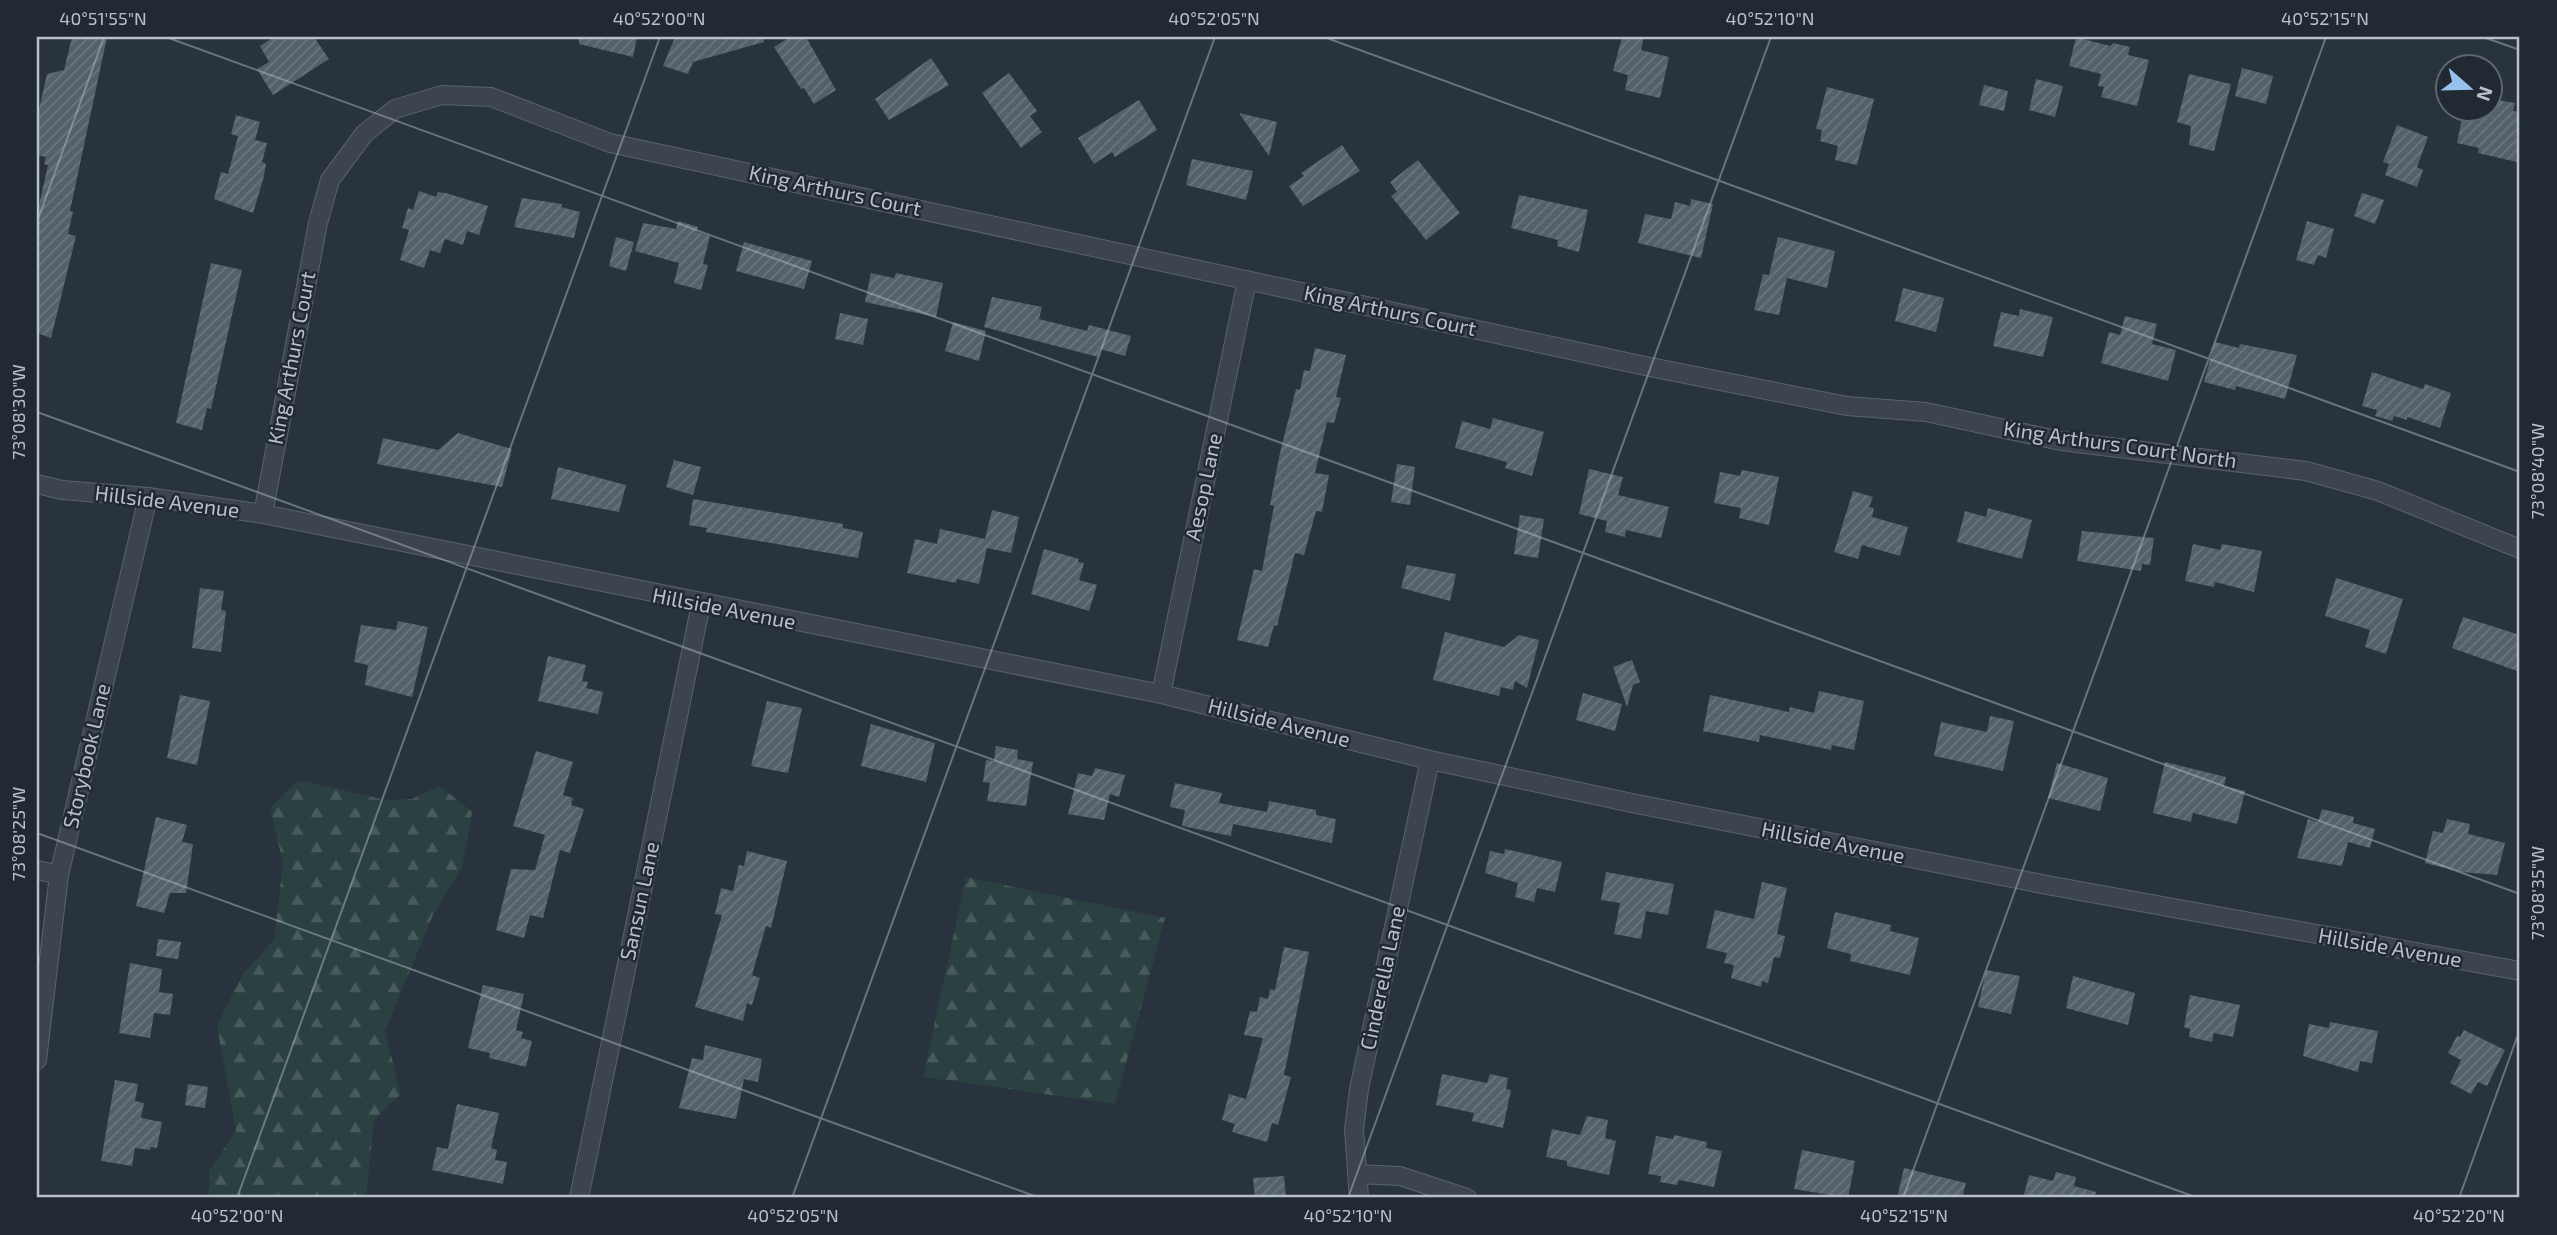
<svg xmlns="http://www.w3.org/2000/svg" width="2557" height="1235" font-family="'Exo 2',sans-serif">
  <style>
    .forest { fill: url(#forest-firs) }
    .building { fill: url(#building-hatch) }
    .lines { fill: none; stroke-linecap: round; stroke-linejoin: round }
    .street-casing { stroke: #5a636c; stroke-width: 20 }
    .street { stroke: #3c454e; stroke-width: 18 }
    .ticks { fill: none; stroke: #b8c0c9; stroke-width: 2; stroke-opacity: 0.45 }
    .labels { text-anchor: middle; stroke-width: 5; stroke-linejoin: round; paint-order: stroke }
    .street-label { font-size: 21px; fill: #b8c0c9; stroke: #212a33 }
    .neatline { fill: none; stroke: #b8c0c9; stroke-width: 2.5 }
    .ticks-label { font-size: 18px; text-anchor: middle; fill: #b8c0c9 }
  </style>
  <defs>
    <pattern id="forest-firs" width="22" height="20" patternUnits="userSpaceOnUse" patternTransform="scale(1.75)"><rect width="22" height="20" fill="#2b4040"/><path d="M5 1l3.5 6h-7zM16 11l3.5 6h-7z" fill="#485a5a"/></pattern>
    <pattern id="building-hatch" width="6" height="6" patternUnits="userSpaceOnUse" patternTransform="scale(1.75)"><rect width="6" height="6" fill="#54606b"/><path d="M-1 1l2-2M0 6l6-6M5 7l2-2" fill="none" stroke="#6a757f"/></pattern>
  </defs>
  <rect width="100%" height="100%" fill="#28333e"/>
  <!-- forest -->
  <path class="forest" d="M299 780 385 800 412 799 440 786 472 812 462 868 433 915 385 1031 401 1094 374 1120 366 1198H209V1171L236 1131 217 1026 242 975 274 940 283 863 270 808Z
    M966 877 1165 918 1115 1104 923 1077Z"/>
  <!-- building -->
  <path class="building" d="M72 37H107L70 211 73 212 68 234 76 236 51 338 37 333V214L48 165 44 164 46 157 37 155V118L47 74 64 70Z
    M274 37H314L329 59 273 95 257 69 269 62 260 46Z
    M579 37H637L633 57 579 44Z
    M675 37H764V42L693 62 688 74 663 66Z
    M790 37H806L836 90 814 104 804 88 801 89 774 47Z
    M1622 37H1644L1641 50 1669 57 1660 98 1625 90 1628 75 1613 71Z
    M2076 37 2110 46 2113 43 2130 47 2128 55 2149 60 2137 106 2101 97 2104 87 2098 86 2101 74 2069 66Z
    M931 58 949 85 889 120 875 99Z
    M2242 68 2273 76 2266 104 2235 96Z
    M1009 73 1037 111 1030 116 1042 132 1021 148 982 93Z
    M2189 74 2231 84 2214 151 2189 145 2191 126 2177 122Z
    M2036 79 2063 86 2055 117 2029 110Z
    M1984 85 2008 91 2004 111 1979 105Z
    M1827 87 1874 99 1857 165 1835 160 1838 146 1820 141 1822 130 1816 129Z
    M2492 99 2515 103 2513 111 2520 112 2517 162 2478 153 2479 148 2457 143 2464 108H2490Z
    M1139 100 1157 130 1115 157 1112 152 1094 164 1078 138Z
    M1239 113 1277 122 1269 156Z
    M236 115 260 122 255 140 267 143 262 162 266 164 263 180 253 213 214 199 221 172 228 174 238 136 231 134Z
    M2397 125 2428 137 2417 167 2423 170 2417 187 2385 175 2389 164 2383 162Z
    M1342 145 1360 171 1303 206 1289 186 1304 176 1301 173Z
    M1192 159 1253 171 1246 200 1186 185Z
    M1418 160 1460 213 1426 240 1391 196 1397 192 1390 182Z
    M419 191 436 197 438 192 446 193 488 206 479 235 467 231 463 245 445 239 440 253 430 250 424 268 400 260 409 230 402 228 408 208 413 210Z
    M2362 193 2384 200 2375 224 2354 216Z
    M1519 195 1588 210 1579 252 1557 246 1558 240 1511 228Z
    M522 198 562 204 561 207 580 212 574 238 514 227Z
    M1691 199 1713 204 1701 258 1638 243 1645 214 1671 219 1675 202 1690 206Z
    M678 221 698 227 697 232 710 236 703 264 708 265 701 290 674 283 679 263 635 251 643 223 676 229Z
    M2307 221 2334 229 2326 258 2318 255 2314 265 2296 260Z
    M616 237 634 242 626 271 609 266Z
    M1778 237 1835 251 1827 288 1787 278 1779 315 1754 310 1763 274 1769 275Z
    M744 242 812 261 804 289 736 271Z
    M211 263 242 270 211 409 207 408 202 430 176 423Z
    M871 273 894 278 896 273 943 283 936 317 865 302Z
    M1903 288 1944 298 1936 332 1895 321Z
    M992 297 1042 307 1039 319 1087 331 1089 325 1131 336 1125 356 1100 349 1098 357 984 327Z
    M2020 309 2053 317 2043 357 1993 346 2001 312 2019 316Z
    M840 313 868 319 863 345 835 339Z
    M2125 316 2157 324 2152 344 2176 350 2168 381 2101 363 2109 332 2120 335Z
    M953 322 986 331 979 361 945 351Z
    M2215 342 2239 348 2240 344 2297 355 2285 399 2236 386 2235 390 2204 382Z
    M1315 348 1346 355 1336 397 1341 398 1334 423 1327 422 1315 473 1329 475 1322 512 1316 511 1304 555 1295 553 1277 626 1274 625 1268 647 1237 640 1254 569 1262 571 1274 506 1270 505 1279 457 1296 389 1300 390 1304 370 1310 371Z
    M2372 372 2423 389 2425 384 2451 393 2440 428 2407 417V420L2394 416 2392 421 2375 416 2377 410 2362 406Z
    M1493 418 1544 432 1532 476 1505 468 1507 462 1455 448 1462 421 1490 429Z
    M458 433 512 449 502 487 377 464 383 438 438 450Z
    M674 460 701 467 693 495 666 487Z
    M1397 464 1415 467 1410 505 1391 502Z
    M558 467 626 485 619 512 551 499Z
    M1589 469 1623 477 1618 495 1669 507 1661 538 1626 530 1625 537 1605 532 1607 521 1579 514Z
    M1742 470 1779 477 1769 525 1739 518 1741 508 1714 503 1720 472 1740 476Z
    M1853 491 1873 497 1869 507 1874 508 1872 517 1908 527 1900 556 1862 545 1858 559 1834 552Z
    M693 499 843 524V528L863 532 858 558 706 532 707 528 689 525Z
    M1988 508 2032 520 2022 559 1957 542 1965 511 1986 517Z
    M992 510 1019 517 1011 553 987 548 979 584 957 579 956 583 907 573 915 539 937 544 940 529 985 539Z
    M1520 515 1544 519 1538 558 1514 554Z
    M2082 531 2154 538 2150 565 2142 564 2141 571 2077 561Z
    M2193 544 2220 550 2222 544 2262 551 2254 592 2215 582 2214 587 2185 581Z
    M1044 549 1079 559 1078 562 1084 563 1079 580 1097 585 1089 611 1031 594Z
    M1407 565 1456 574 1450 601 1401 588Z
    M2336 578 2403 599 2386 654 2365 647 2370 630 2325 616Z
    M200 588 224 591 221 610 226 611 221 652 192 648Z
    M2463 617 2520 635V672L2452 648Z
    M398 621 428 627 412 697 365 685 368 665 354 662 361 625 396 630Z
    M1445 632 1504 647 1519 635 1539 640 1527 688 1515 681 1513 690 1501 687 1499 696 1433 680Z
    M548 656 586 665 582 681 588 682 586 688 603 692 598 714 538 701Z
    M1632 660 1640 682 1633 685 1627 707 1613 667Z
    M1819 691 1864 701 1854 750 1832 745 1831 750 1760 735 1759 742 1703 731 1710 695 1789 712 1790 707 1814 713Z
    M1583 693 1622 704 1615 731 1576 720Z
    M180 695 210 701 197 765 167 758Z
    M767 701 802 708 788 773 751 766Z
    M1990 716 2014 721 2003 771 1934 756 1941 722 1987 732Z
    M871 724 935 743 926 782 861 766Z
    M996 746 1018 750 1017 759 1033 762 1026 806 987 801 990 783 983 782 986 760 994 761Z
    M536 751 573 762 563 795 573 798 571 805 584 809 570 853 560 850 543 918 530 915 524 938 496 930 511 869 535 870 545 835 513 826Z
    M2165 762 2226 777 2224 786 2245 791 2237 824 2193 813 2191 822 2153 813Z
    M2057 763 2108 778 2100 811 2048 798Z
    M1095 768 1125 775 1119 797 1110 794 1104 820 1068 814 1078 773 1092 776Z
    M1175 783 1222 793 1219 803 1267 812 1269 801 1316 810V815L1336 819 1332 843 1233 824 1231 836 1182 826 1185 810 1170 807Z
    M2322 809 2354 817 2353 823 2375 829 2370 848 2348 842 2342 866 2297 858 2308 819 2318 822Z
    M156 817 187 825 182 842 193 844 186 893H170L164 913 136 906Z
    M2447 819 2470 824 2468 834 2505 843 2497 875 2461 872 2425 863 2433 831 2443 833Z
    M1505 849 1562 862 1555 892 1537 888 1534 902 1515 897 1518 883 1485 873 1490 851 1504 854Z
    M747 851 787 861 771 928 766 926 752 975 760 978 752 1005 747 1003 743 1021 695 1007 722 915 715 914 721 888 733 891 739 865 744 866Z
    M1606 872 1674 884 1668 915 1646 911 1641 939 1614 934 1620 903 1601 900Z
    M1762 882 1787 888 1777 934 1785 936 1780 958 1774 957 1768 983 1762 981 1761 987 1731 978 1734 965 1724 963 1727 953 1706 948 1715 910 1754 919Z
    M1835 912 1891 925 1890 931 1919 938 1910 975 1850 961 1851 954 1827 948Z
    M158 939 181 942 178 959 156 956Z
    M1284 947 1309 952 1284 1075 1291 1077 1278 1125 1272 1123 1267 1142 1232 1132 1235 1124 1222 1120 1229 1094 1246 1099 1263 1038 1244 1035 1250 1011 1257 1012 1260 997 1268 999 1270 989 1275 990Z
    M130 963 162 969 159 992 173 994 170 1015 154 1013 150 1038 119 1033Z
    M1986 970 2020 976 2011 1014 1978 1007Z
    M2073 976 2135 993 2128 1025 2066 1008Z
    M483 985 524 994 516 1030 523 1032 521 1038 532 1041 526 1067 489 1058 490 1053 468 1048Z
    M2190 995 2240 1005 2233 1037 2214 1033 2212 1042 2189 1037 2190 1029 2184 1027Z
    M2330 1022 2378 1031 2372 1063 2360 1061 2358 1072 2303 1056 2309 1024 2329 1028Z
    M2464 1030 2505 1050 2487 1086 2478 1082 2471 1094 2450 1083 2461 1060 2448 1053 2457 1036 2460 1037Z
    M705 1045 762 1059 758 1082 744 1079 736 1119 679 1108 692 1058 703 1060Z
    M1442 1074 1487 1083 1490 1074 1508 1078 1506 1089 1511 1090 1503 1128 1472 1121 1474 1113 1436 1105Z
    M115 1080 138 1084 135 1101 144 1103 141 1118 162 1122 157 1148 151 1147 150 1150 135 1148 132 1166 101 1161Z
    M188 1084 208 1087 205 1108 185 1105Z
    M457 1104 499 1113 491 1148 497 1150 495 1160 507 1162 503 1184 432 1170 437 1147 448 1149Z
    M1587 1116 1608 1120 1605 1138 1616 1141 1609 1175 1567 1166V1161L1546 1157 1552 1129 1580 1135Z
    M1674 1135 1707 1142 1706 1148 1722 1151 1714 1187 1679 1180 1677 1185 1660 1182 1661 1176 1648 1174 1656 1136 1673 1139Z
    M1802 1150 1855 1161 1848 1198 1794 1189Z
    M1904 1168 1966 1183 1962 1198H1897Z
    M2056 1172 2076 1177 2074 1186 2096 1192 2095 1198H2023L2029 1175 2053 1181Z
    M1284 1176 1286 1198H1255L1253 1178Z"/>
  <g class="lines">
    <!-- street casing -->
    <g class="street-casing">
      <path id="street" d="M37 484 62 490 148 497 263 514 1161 694 1430 760 1632 803 2047 885 2520 971
        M263 514 318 223 330 180 364 134 395 109 442 95 491 97 610 143 1645 366 1847 406 1926 412 2061 441 2306 471 2378 491 2520 549
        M1161 694 1247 280
        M37 870 59 875
        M37 1060 59 875 148 497
        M1357 1174 1400 1176 1467 1198
        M579 1198 701 604
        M1359 1198 1354 1130 1359 1089 1430 760"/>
    </g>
    <!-- street -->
    <use href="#street" class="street"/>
  </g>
  <!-- ticks -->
  <path class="ticks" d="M166 37 2520 894M1324 37 2520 472M2483 37 2520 50M37 222 104 37M37 412 2198 1198M37 833 1040 1198M237 1198 660 37M792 1198 1215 37M1348 1198 1771 37M1903 1198 2326 37M2459 1198 2520 1029"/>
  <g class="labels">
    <!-- street labels -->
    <g class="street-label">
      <text transform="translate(835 191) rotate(12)" y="7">King Arthurs Court</text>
      <text transform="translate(1390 311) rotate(12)" y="7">King Arthurs Court</text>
      <text transform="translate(292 358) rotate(-79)" y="7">King Arthurs Court</text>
      <text transform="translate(2120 445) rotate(8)" y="7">King Arthurs Court North</text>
      <text transform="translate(1204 487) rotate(-78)" y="7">Aesop Lane</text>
      <text transform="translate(167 502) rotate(7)" y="7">Hillside Avenue</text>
      <text transform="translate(724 609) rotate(11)" y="7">Hillside Avenue</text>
      <text transform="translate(1279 723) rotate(14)" y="7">Hillside Avenue</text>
      <text transform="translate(87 756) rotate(-77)" y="7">Storybook Lane</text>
      <text transform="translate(1833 843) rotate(11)" y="7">Hillside Avenue</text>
      <text transform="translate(640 901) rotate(-78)" y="7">Sansun Lane</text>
      <text transform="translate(2390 948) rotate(10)" y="7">Hillside Avenue</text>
      <text transform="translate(1383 978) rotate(-78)" y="7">Cinderella Lane</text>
    </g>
  </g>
  <!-- border -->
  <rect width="2557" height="1235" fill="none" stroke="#212a33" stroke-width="77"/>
  <!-- north arrow -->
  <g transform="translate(2469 88) rotate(110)"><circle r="33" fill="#212a33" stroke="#5d666f" stroke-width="2"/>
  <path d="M0-5L12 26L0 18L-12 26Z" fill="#98c1ee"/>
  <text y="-10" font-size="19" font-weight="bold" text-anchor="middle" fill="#b8c0c9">N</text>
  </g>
  <rect x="38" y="38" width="2480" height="1158" class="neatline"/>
  <g class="ticks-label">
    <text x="103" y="25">40°51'55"N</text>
    <text x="659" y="25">40°52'00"N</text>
    <text x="1214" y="25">40°52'05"N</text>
    <text x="1770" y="25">40°52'10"N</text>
    <text x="2325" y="25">40°52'15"N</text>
    <text transform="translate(19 412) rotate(-90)" y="6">73°08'30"W</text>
    <text transform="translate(2538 471) rotate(-90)" y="6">73°08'40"W</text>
    <text transform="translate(19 834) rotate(-90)" y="6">73°08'25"W</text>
    <text transform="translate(2538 893) rotate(-90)" y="6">73°08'35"W</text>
    <text x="237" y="1222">40°52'00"N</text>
    <text x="793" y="1222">40°52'05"N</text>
    <text x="1348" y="1222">40°52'10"N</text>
    <text x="1904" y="1222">40°52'15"N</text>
    <text x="2459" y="1222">40°52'20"N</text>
  </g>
</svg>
